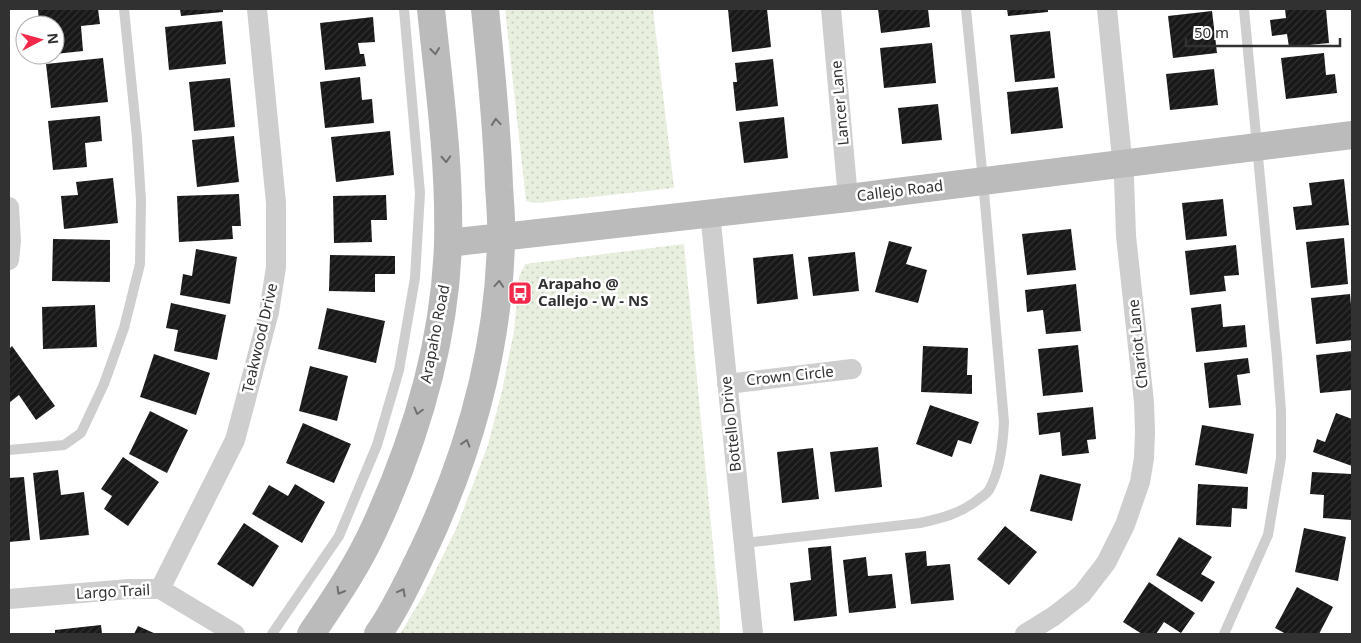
<svg xmlns="http://www.w3.org/2000/svg" width="1361" height="643" font-family="'Noto Sans',sans-serif">
  <style>
    .grass { fill: url(#grass-dots) }
    .building { fill: url(#building-hatch) }
    .lines { fill: none; stroke-linecap: round; stroke-linejoin: round }
    .lane { stroke: #cecece; stroke-width: 10 }
    .street { stroke: #cecece; stroke-width: 20 }
    .secondary { stroke: #bbb; stroke-width: 28 }
    .oneway { stroke: #6f6f6f }
    .labels { text-anchor: middle; stroke-width: 5; stroke-linejoin: round; paint-order: stroke }
    .street-label { font-size: 15px; fill: #313131; stroke: #fff }
    .poi-label { font-size: 15px; font-weight: bold; fill: #313131; stroke: #fff; text-anchor: start }
  </style>
  <defs>
    <pattern id="grass-dots" width="8" height="8" patternUnits="userSpaceOnUse" patternTransform="scale(1.25)"><rect width="8" height="8" fill="#e8efde"/><path d="M2 2h.1M6 6h.1" fill="none" stroke="#c7cdbf" stroke-width="1.8" stroke-linecap="round"/></pattern>
    <pattern id="building-hatch" width="6" height="6" patternUnits="userSpaceOnUse" patternTransform="scale(1.25)"><rect width="6" height="6" fill="#181818"/><path d="M-1 1l2-2M0 6l6-6M5 7l2-2" fill="none" stroke="#313131"/></pattern>
  </defs>
  <rect width="100%" height="100%" fill="#fff"/>
  <!-- grass -->
  <path class="grass" d="M505 9H653L674 188 537 203 526 201Z
    M684 244 720 618V634H400L424 594 456 529 488 445 502 391 514 331 519 277 525 264Z"/>
  <!-- building -->
  <path class="building" d="M38 9H98L100 24 81 26 83 51 55 54V25H39Z
    M180 9H223V12L181 16Z
    M728 9H767L771 47 732 52Z
    M878 9H928L930 27 881 33Z
    M1007 9H1048V12L1008 16Z
    M1285 9H1326L1329 43 1289 47 1287 34 1272 36 1270 20 1286 18Z
    M1212 11 1217 53 1173 58 1168 16Z
    M373 17 375 42 358 43 360 54H364L366 66 325 70 320 23Z
    M222 21 226 64 169 70 165 27Z
    M1050 31 1055 78 1015 82 1010 35Z
    M932 43 936 83 884 88 880 48Z
    M1324 53 1326 75 1335 74 1337 93 1286 99 1281 58Z
    M103 58 108 102 51 108 46 64Z
    M773 59 778 106 736 111 733 82H737L735 63Z
    M1214 69 1218 105 1170 110 1166 74Z
    M360 77 362 100 372 99 374 123 325 128 320 82Z
    M230 78 235 127 194 131 189 82Z
    M1058 87 1063 128 1011 134 1007 92Z
    M938 104 942 140 902 144 898 108Z
    M100 116 102 141 85 143 87 167 53 170 48 121Z
    M784 117 788 158 744 163 739 122Z
    M390 131 394 175 336 182 331 137Z
    M234 136 239 182 197 187 192 140Z
    M113 178 118 223 64 229 61 196 78 195 76 182Z
    M1344 179 1349 225 1296 230 1293 207 1312 205 1309 183Z
    M239 194 241 226H232L233 239 179 242 177 196Z
    M386 195 387 220H371L372 242 334 243 333 196Z
    M1223 199 1227 236 1186 240 1182 203Z
    M1071 229 1076 270 1027 275 1022 234Z
    M1344 238 1348 284 1311 288 1306 242Z
    M53 239 110 240V282L52 281Z
    M889 241 912 247 906 264 927 270 918 303 875 292Z
    M1236 245 1239 275 1224 276 1226 291 1190 295 1185 251Z
    M196 249 237 257 230 304 180 295 183 274 192 276Z
    M855 252 859 291 813 296 808 257Z
    M793 254 798 299 757 304 753 258Z
    M330 255 395 256V274H375V292L329 291Z
    M1076 284 1081 331 1046 334 1043 310 1027 312 1025 290Z
    M1350 294 1352 316V340L1316 344 1311 298Z
    M171 303 226 315 217 360 174 351 178 330 166 328Z
    M1221 304 1223 327 1245 325 1247 347 1196 352 1191 308Z
    M95 305 97 347 43 349 42 307Z
    M327 308 385 321 376 363 318 349Z
    M1078 345 1083 392 1043 396 1038 349Z
    M12 346 55 406 36 420 19 395 9 403V349Z
    M923 346 968 348 967 375H972V394L921 392Z
    M1352 351V390L1320 393 1316 355Z
    M154 354 210 373 196 415 140 397Z
    M1248 358 1250 373 1237 375 1241 405 1209 408 1204 363Z
    M310 366 348 376 337 421 299 411Z
    M930 405 979 422 971 444 958 440 952 457 916 444Z
    M1093 407 1096 439 1087 440 1089 453 1062 456 1060 432 1039 435 1037 413Z
    M150 411 188 430 167 473 129 454Z
    M1336 413 1352 419V466L1313 452 1317 439 1325 442Z
    M303 423 351 444 334 483 286 463Z
    M1202 425 1254 434 1247 474 1195 465Z
    M878 447 882 487 835 492 830 452Z
    M813 448 819 499 782 503 777 452Z
    M123 457 159 482 128 526 104 509 112 496 101 489Z
    M58 470 61 495 84 492 89 535 40 540 33 473Z
    M1312 472 1352 474V520L1323 518 1324 495 1310 494Z
    M1040 474 1081 484 1072 521 1030 511Z
    M24 477 30 540 9 542V478Z
    M295 484 325 502 302 543 252 514 269 485 288 496Z
    M1198 484 1248 487 1247 509 1232 508 1231 527 1196 525Z
    M244 523 279 546 253 587 217 564Z
    M1005 526 1037 552 1009 585 977 559Z
    M1304 528 1346 537 1338 581 1295 572Z
    M1179 537 1212 557 1201 574 1215 582 1202 602 1156 575Z
    M831 546 837 616 794 621 790 583 811 580 808 548Z
    M926 551 927 566 950 564 954 600 911 604 905 553Z
    M866 557 868 576 892 574 896 608 849 613 843 560Z
    M1149 582 1195 613 1181 633 1164 622 1156 634H1142L1123 622Z
    M1297 587 1333 607 1319 634H1286L1275 628Z
    M101 625 102 634H55V630Z
    M138 626 156 634H134Z"/>
  <g class="lines">
    <!-- lane -->
    <path class="lane" d="M9 450 64 445 81 433 104 384 124 328 140 264 141 200 137 138 124 9
      M744 543 920 523C943 518 962 513 980 498 983 496 987 493 989 490 1000 471 1003 443 1004 422L983 180 966 9
      M272 634 339 536 377 445 399 370 415 278 420 193 404 9
      M1224 634 1268 535 1281 458V411L1277 357 1244 9"/>
    <!-- street -->
    <path class="street" d="M831 9 848 198
      M9 207 11 241 9 260
      M710 213 753 634
      M727 384 852 369
      M160 589 235 440 269 312 276 267V203L257 9
      M9 599 129 589H160L235 634
      M1025 634 1054 616 1082 594 1106 563 1125 525 1140 482 1144 458 1145 432 1144 402 1126 236 1124 178 1107 9"/>
    <!-- secondary -->
    <path class="secondary" d="M448 243 848 198 1352 135
      M311 634C334 600 358 565 375 527 416 438 445 340 448 243 450 164 439 87 431 9
      M378 634C396 609 409 579 423 551 469 454 499 347 501 239 502 221 500 203 499 186 497 126 491 68 485 9"/>
  </g>
  <!-- one-way arrows -->
  <defs><path id="oneway-chevron" d="M-2-3.5L2.5 0L-2 3.5" fill="none" stroke-width="1.6" stroke-linecap="round" stroke-linejoin="round" transform="scale(1.25)"/></defs>
  <g class="oneway">
    <use href="#oneway-chevron" transform="translate(435 51) rotate(84)"/>
    <use href="#oneway-chevron" transform="translate(496 122) rotate(-95)"/>
    <use href="#oneway-chevron" transform="translate(446 159) rotate(87)"/>
    <use href="#oneway-chevron" transform="translate(499 284) rotate(-86)"/>
    <use href="#oneway-chevron" transform="translate(418 411) rotate(105)"/>
    <use href="#oneway-chevron" transform="translate(466 443) rotate(-73)"/>
    <use href="#oneway-chevron" transform="translate(340 591) rotate(120)"/>
    <use href="#oneway-chevron" transform="translate(402 592) rotate(-62)"/>
  </g>
  <!-- icons -->
  <defs>
    <g id="bus-square" transform="scale(1.25)"><rect x="-9" y="-9" width="18" height="18" rx="4" fill="#f22948" stroke="#fff"/><path d="M-5-6H5V4H4V6H2V4H-2V6H-4V4H-5ZM-3.5-4V0h7V-4ZM-3.5 1.2v1.5H-2V1.2ZM2 1.2v1.5H3.5V1.2Z" fill="#fff"/></g>
  </defs>
  <g fill-rule="evenodd">
    <use href="#bus-square" x="520" y="293"/>
  </g>
  <g class="labels">
    <!-- street labels -->
    <g class="street-label">
      <text transform="translate(840 103) rotate(-95)" y="5">Lancer Lane</text>
      <text transform="translate(900 191) rotate(-7)" y="5">Callejo Road</text>
      <text transform="translate(435 334) rotate(-79)" y="5">Arapaho Road</text>
      <text transform="translate(260 338) rotate(-77)" y="5">Teakwood Drive</text>
      <text transform="translate(1138 344) rotate(-96)" y="5">Chariot Lane</text>
      <text transform="translate(790 376) rotate(-6)" y="5">Crown Circle</text>
      <text transform="translate(731 424) rotate(-96)" y="5">Bottello Drive</text>
      <text transform="translate(113 592) rotate(-3)" y="5">Largo Trail</text>
    </g>
    <!-- poi labels -->
    <g class="poi-label">
      <text x="538" y="289">Arapaho @<tspan x="538" dy="17">Callejo - W - NS</tspan></text>
    </g>
  </g>
  <!-- border -->
  <rect width="1361" height="643" fill="none" stroke="#313131" stroke-width="20"/>
  <!-- north arrow -->
  <g transform="translate(40 40) rotate(84)"><circle r="24" fill="#ffffff" stroke="#adadad"/>
  <path d="M0-4L9 19L0 12L-9 19Z" fill="#f22948"/>
  <text y="-8" font-size="14" font-weight="bold" text-anchor="middle" fill="#313131">N</text>
  </g>
  <!-- scale -->
  <path d="M1186 38v8h154v-8" fill="none" stroke="#313131" stroke-width="2.5"/>
  <text x="1194" y="38" font-size="15" fill="#313131" stroke="#ffffff" stroke-width="4" paint-order="stroke">50 m</text>
</svg>
